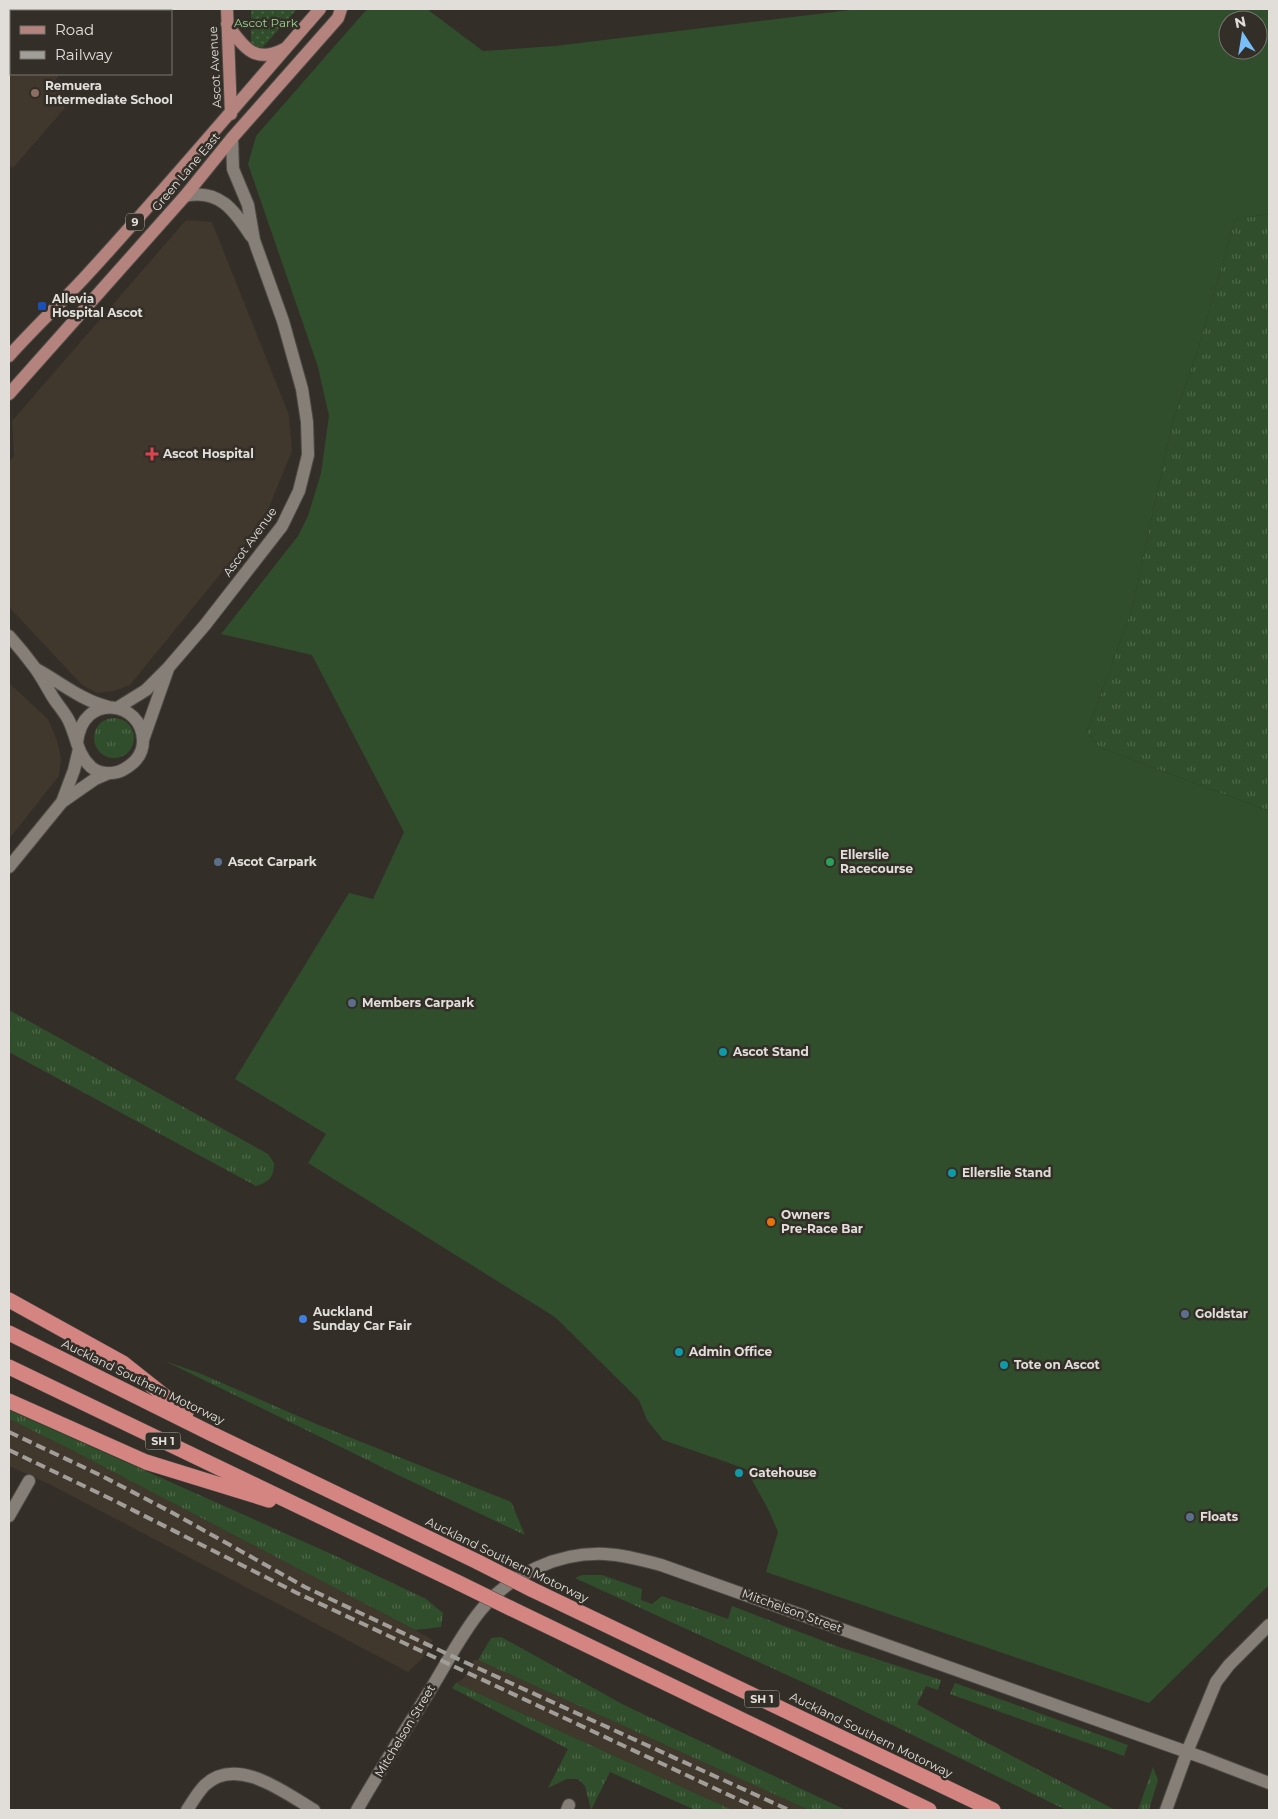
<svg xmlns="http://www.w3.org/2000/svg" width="1278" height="1819" font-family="Montserrat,sans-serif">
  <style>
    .built { fill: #40372d }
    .grass { fill: url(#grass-tufts) }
    .park { fill: url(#park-dots) }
    .garden { fill: #304e2b; fill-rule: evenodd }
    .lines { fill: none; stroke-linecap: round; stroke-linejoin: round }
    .minor-casing { stroke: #4e4a45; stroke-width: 14 }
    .major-casing { stroke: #4e4a45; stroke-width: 14 }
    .highway-casing { stroke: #4e4a45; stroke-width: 16 }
    .minor { stroke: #857f78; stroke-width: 12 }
    .major { stroke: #b5837d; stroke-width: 12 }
    .highway { stroke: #d58581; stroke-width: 15 }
    .rail { stroke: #a19e99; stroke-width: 4; stroke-dasharray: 10 5; stroke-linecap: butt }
    .highway-bridge-casing { stroke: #4e4a45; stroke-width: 16; stroke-linecap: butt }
    .highway-bridge { stroke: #d58581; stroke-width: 15 }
    .education-dot { fill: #8d6e63; stroke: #332e28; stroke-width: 2 }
    .transit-dot { fill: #1a4fb4; stroke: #332e28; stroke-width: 2 }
    .health-dot { fill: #e0444e; stroke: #332e28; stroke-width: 2 }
    .service-dot { fill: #5c6f8a; stroke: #332e28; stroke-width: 2 }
    .leisure-dot { fill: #2e9e5b; stroke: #332e28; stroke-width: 2 }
    .culture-dot { fill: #0f9aa8; stroke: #332e28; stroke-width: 2 }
    .food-dot { fill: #e8710a; stroke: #332e28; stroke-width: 2 }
    .shop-dot { fill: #3f7fe0; stroke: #332e28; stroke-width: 2 }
    .labels { text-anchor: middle; stroke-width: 5; stroke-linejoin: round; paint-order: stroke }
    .shield { fill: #332e28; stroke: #ada9a5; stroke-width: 1 }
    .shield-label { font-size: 11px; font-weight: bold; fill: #e1deda }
    .park-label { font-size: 12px; fill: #95d58b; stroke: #332e28 }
    .street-label { font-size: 12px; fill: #e1deda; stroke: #332e28 }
    .poi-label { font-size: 12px; font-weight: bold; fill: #e1deda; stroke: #332e28; text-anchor: start }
  </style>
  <defs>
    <pattern id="grass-tufts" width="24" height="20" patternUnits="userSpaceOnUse" patternTransform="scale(1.25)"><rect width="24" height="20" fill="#304e2b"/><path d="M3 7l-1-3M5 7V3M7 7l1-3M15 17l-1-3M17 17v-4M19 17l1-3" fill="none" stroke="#4e6749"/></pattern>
    <pattern id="park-dots" width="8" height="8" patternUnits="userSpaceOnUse" patternTransform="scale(1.25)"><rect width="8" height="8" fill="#304e2b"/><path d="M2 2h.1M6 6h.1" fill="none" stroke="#4e6749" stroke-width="1.8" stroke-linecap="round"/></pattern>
  </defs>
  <rect width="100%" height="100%" fill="#332e28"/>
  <!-- built -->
  <path class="built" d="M9 9H82V11H11V74H60L56 79 65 108 13 168 9 164Z
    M186 220 212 222 289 415 292 451 263 522 130 685 114 691 97 693 82 685 9 607V462L14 456 12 421Z
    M9 683 48 719 57 740 61 759 59 776 9 839Z
    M9 1419 66 1447 415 1630 433 1640 430 1645 422 1659 408 1672 49 1484 9 1466Z
    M474 1660H478L809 1810H732L456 1683 463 1679Z"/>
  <!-- grass -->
  <path class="grass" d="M1269 214V811L1099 747 1087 732 1132 609 1172 424 1199 346 1235 219Z
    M94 738a20 20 0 1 1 40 0a20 20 0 1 1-40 0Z
    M9 1010 268 1154 274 1163C274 1177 269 1182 256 1186L9 1052Z
    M165 1361 199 1373 314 1423 511 1502 525 1535 396 1474Z
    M9 1410 338 1557 426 1599 443 1613 441 1627 415 1630 66 1447 9 1419Z
    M582 1575H602L642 1589 641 1600 652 1604 662 1596 728 1619 732 1606 839 1647 941 1680 938 1690 926 1686 917 1704 978 1738 1115 1810H1066L835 1697 575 1578Z
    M501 1637 624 1705 846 1810H809L478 1660 491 1638Z
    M456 1683 732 1810H695L610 1772 591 1810 585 1786 578 1779H567L548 1788 568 1749 452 1688Z
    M955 1683 1128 1745 1124 1756 950 1694Z
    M1153 1767 1158 1780 1149 1810H1138Z"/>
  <!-- park -->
  <path class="park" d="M251 9H297L263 47H251Z"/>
  <!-- garden -->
  <path class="garden" d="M367 9H427L483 51 555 46 858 9H1269V214L1235 219 1199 346 1172 424 1132 609 1087 732 1099 747 1269 811V1585L1149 1703 766 1572 778 1532 768 1509 746 1469 663 1440 647 1420 639 1400 555 1317 308 1163 326 1134 235 1079 349 893 373 899 404 832 312 655 221 634 298 536 308 516 321 473 329 416 318 367 248 164 256 136ZM1228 20H1258V50H1228Z"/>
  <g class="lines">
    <!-- minor casing -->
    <g class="minor-casing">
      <path id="minor" d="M185 196C219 188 235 211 251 236
        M9 636C18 646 27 657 35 668 41 676 46 686 51 694 56 703 63 710 68 719 77 736 76 753 91 767 100 775 116 775 126 768 136 762 143 753 143 741 143 701 82 691 77 743
        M36 669C60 682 82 701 109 707
        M117 708 146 690 168 668 205 625 282 526 299 491 308 455 307 422 302 389 283 321 254 240 248 205 233 169 232 138
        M143 740 168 669
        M62 802 74 770 79 749
        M9 867 62 802 95 779 109 773
        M9 1516 29 1481
        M187 1810C193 1801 198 1792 205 1785 237 1755 285 1793 314 1810
        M357 1810C381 1768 407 1728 432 1687 448 1661 462 1633 481 1610 511 1574 558 1552 605 1554 624 1555 643 1560 661 1565L1204 1758 1269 1783
        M567 1810 569 1805
        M1166 1810 1187 1752 1216 1682 1229 1665 1269 1625"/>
    </g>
    <!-- major casing -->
    <g class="major-casing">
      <path id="major" d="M227 9 231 114
        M227 24C243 46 254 65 284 49
        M9 356C33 329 60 304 85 277 166 189 242 98 320 9
        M9 394 185 196 232 138 338 18 341 9"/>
    </g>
    <!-- highway casing -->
    <g class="highway-casing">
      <path id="highway" d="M9 1300 123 1363 186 1413
        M9 1333 210 1433 478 1562
        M9 1367 459 1583
        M9 1401 146 1462 269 1500
        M531 1589 993 1810
        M510 1608 929 1810"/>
    </g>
    <!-- minor -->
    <use href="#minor" class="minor"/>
    <!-- major -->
    <use href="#major" class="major"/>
    <!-- highway -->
    <use href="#highway" class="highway"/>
    <!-- rail -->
    <path class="rail" d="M9 1432 100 1475 171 1512 305 1587 471 1665 789 1810
      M9 1450 111 1499 297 1593 761 1810"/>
    <!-- highway-bridge casing -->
    <g class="highway-bridge-casing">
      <path id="highway-bridge" d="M478 1562 531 1589
        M459 1583 510 1608"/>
    </g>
    <!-- highway-bridge -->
    <use href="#highway-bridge" class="highway-bridge"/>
  </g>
  <!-- markers -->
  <circle class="education-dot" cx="35" cy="93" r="5"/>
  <rect class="transit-dot" x="37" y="301" width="10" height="10" rx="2.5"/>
  <path class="health-dot" d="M149.5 446.5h5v5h5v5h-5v5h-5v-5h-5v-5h5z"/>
  <g class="service-dot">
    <circle cx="218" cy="862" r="5"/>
    <circle cx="352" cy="1003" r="5"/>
    <circle cx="1185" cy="1314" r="5"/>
    <circle cx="1190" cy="1517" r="5"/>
  </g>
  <circle class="leisure-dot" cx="830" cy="862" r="5"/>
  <g class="culture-dot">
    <circle cx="723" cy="1052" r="5"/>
    <circle cx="952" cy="1173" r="5"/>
    <circle cx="679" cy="1352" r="5"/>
    <circle cx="1004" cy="1365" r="5"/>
    <circle cx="739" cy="1473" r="5"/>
  </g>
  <circle class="food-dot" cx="771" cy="1222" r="5"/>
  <circle class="shop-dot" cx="303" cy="1319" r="5"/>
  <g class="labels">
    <!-- shield labels -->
    <g class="shield">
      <rect x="126" y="213.5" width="18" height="17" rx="4"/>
      <rect x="145.5" y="1432.5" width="35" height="17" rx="4"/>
      <rect x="744.5" y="1690.5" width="35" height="17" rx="4"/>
    </g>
    <g class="shield-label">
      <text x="135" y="226">9</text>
      <text x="163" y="1445">SH 1</text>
      <text x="762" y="1703">SH 1</text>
    </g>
    <!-- park labels -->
    <g class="park-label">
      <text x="266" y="27">Ascot Park</text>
    </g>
    <!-- street labels -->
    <g class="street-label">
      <text transform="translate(215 67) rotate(-93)" y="4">Ascot Avenue</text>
      <text transform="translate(186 172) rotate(-50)" y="4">Green Lane East</text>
      <text transform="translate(250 542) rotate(-54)" y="4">Ascot Avenue</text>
      <text transform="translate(143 1382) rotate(26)" y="4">Auckland Southern Motorway</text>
      <text transform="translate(507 1560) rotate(26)" y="4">Auckland Southern Motorway</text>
      <text transform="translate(792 1611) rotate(20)" y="4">Mitchelson Street</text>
      <text transform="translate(405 1731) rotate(-59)" y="4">Mitchelson Street</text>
      <text transform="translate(871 1735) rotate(26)" y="4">Auckland Southern Motorway</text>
    </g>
    <!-- poi labels -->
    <g class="poi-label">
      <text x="45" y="90">Remuera<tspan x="45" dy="14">Intermediate School</tspan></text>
      <text x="52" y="303">Allevia<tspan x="52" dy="14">Hospital Ascot</tspan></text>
      <text x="163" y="458">Ascot Hospital</text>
      <text x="840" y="859">Ellerslie<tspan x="840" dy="14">Racecourse</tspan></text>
      <text x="228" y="866">Ascot Carpark</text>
      <text x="362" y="1007">Members Carpark</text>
      <text x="733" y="1056">Ascot Stand</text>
      <text x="962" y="1177">Ellerslie Stand</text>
      <text x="781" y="1219">Owners<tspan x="781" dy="14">Pre-Race Bar</tspan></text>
      <text x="313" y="1316">Auckland<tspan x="313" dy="14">Sunday Car Fair</tspan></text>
      <text x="1195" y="1318">Goldstar</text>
      <text x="689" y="1356">Admin Office</text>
      <text x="1014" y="1369">Tote on Ascot</text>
      <text x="749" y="1477">Gatehouse</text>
      <text x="1200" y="1521">Floats</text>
    </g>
  </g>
  <!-- border -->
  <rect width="1278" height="1819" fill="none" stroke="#e1deda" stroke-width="20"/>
  <!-- legend -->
  <rect x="10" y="10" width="162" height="65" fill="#332e28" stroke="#79746f"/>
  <rect x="20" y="26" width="25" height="8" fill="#b5837d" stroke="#79746f"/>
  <text x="55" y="35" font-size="15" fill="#e1deda">Road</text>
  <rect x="20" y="51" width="25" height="8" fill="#a19e99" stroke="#79746f"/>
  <text x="55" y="60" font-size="15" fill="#e1deda">Railway</text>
  <!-- north arrow -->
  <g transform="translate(1243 35) rotate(348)"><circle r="24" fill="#332e28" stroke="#79746f"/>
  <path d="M0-4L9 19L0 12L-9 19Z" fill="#78bff8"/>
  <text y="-8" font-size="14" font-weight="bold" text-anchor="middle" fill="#e1deda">N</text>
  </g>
</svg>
